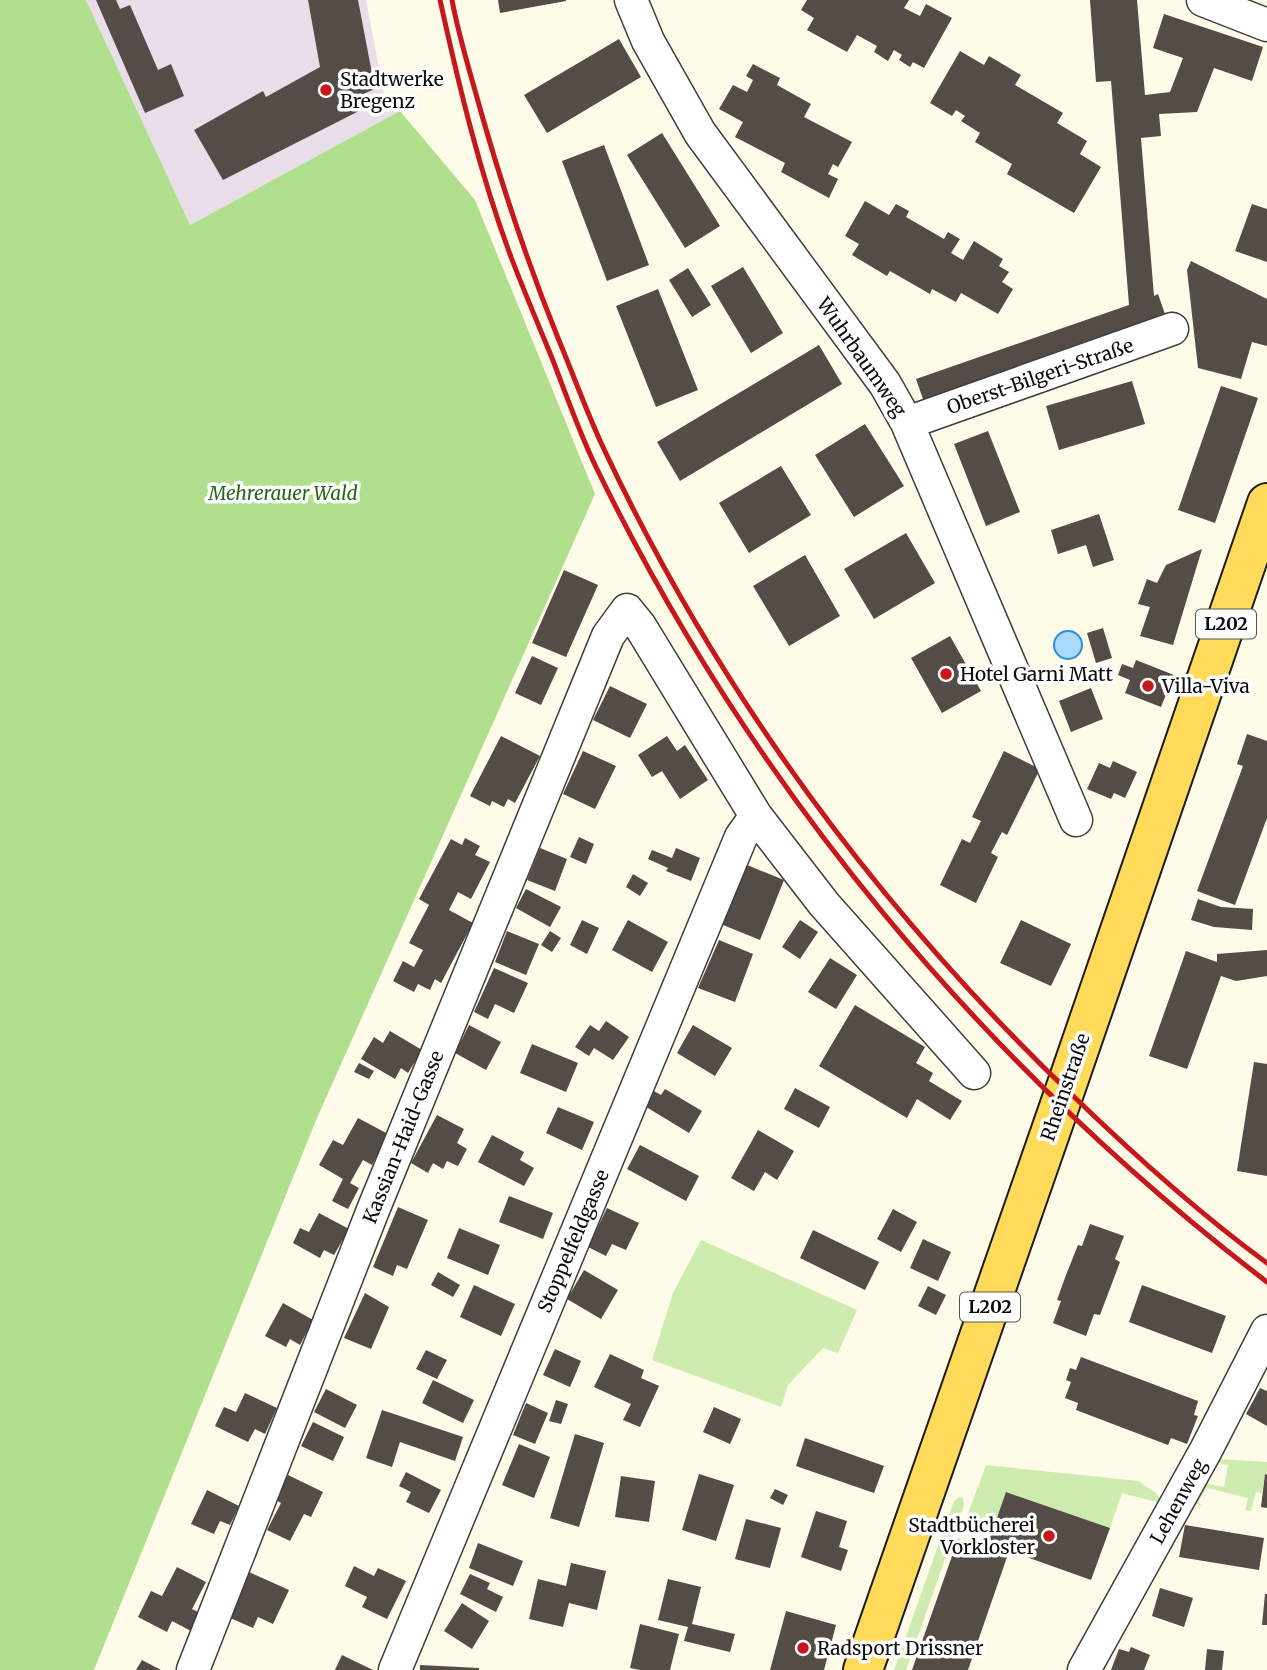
<svg xmlns="http://www.w3.org/2000/svg" width="1267" height="1670" font-family="Merriweather,serif">
  <style>
    .industrial { fill: #eadeeb }
    .green { fill: #ceecaf }
    .forest { fill: #b0df8d }
    .water { fill: #a8dafc; stroke: #298ed9; stroke-width: 2 }
    .building { fill: #544c46 }
    .lines { fill: none; stroke-linecap: round; stroke-linejoin: round }
    .minor-casing { stroke: #3e3e3e; stroke-width: 35 }
    .major-casing { stroke: #1c1c1c; stroke-width: 42 }
    .minor { stroke: #fff; stroke-width: 32 }
    .major { stroke: #ffdb59; stroke-width: 38 }
    .rail { stroke: #c6181c; stroke-width: 5 }
    .poi-dot { fill: #c6181c; stroke: #fff; stroke-width: 2.5 }
    .labels { text-anchor: middle; stroke-width: 7; stroke-linejoin: round; paint-order: stroke }
    .shield { fill: #fff; stroke: #545454; stroke-width: 2 }
    .shield-label { font-size: 18px; font-weight: bold; fill: #0b0b0b }
    .poi-label { font-size: 19px; fill: #0b0b0b; stroke: #fff; text-anchor: start }
    .street-label { font-size: 19px; fill: #0b0b0b; stroke: #fff }
    .park-label { font-size: 19px; font-style: italic; fill: #256717; stroke: #fff }
  </style>
  <rect width="100%" height="100%" fill="#fffbe9"/>
  <!-- industrial -->
  <path class="industrial" d="M86 0H366L384 94 400 111 190 225Z"/>
  <!-- green -->
  <path class="green" d="M701 1240 857 1310 838 1353 823 1348 788 1385 781 1407 652 1360 673 1293Z
    M1218 1459 1267 1462V1475H1265L1262 1493 1256 1492 1251 1511 1245 1510 1248 1498 1207 1488 1198 1502 1202 1506 1196 1504 1192 1499 1200 1482 1224 1487 1228 1465 1215 1462Z
    M986 1465 1138 1481 1156 1493 1161 1500 1160 1503 1122 1493 1110 1528 1007 1492 993 1528 966 1519Z
    M959 1497 963 1498 964 1505 906 1670H894L954 1501Z"/>
  <!-- forest -->
  <path class="forest" d="M0 0H86L190 225 400 111 475 200 595 494 317 1118 94 1670H0Z"/>
  <!-- water -->
  <path class="water" d="M1054 645a14 14 0 1 1 28 0a14 14 0 1 1-28 0Z"/>
  <!-- building -->
  <path class="building" d="M96 0H116L120 9 130 5 158 70 171 64 184 96 145 113Z
    M308 0H358L375 89 356 97 361 110 223 180 194 130 263 91 266 97 320 67Z
    M498 0H566V1L500 13Z
    M807 0H909L904 8 920 16 926 4 952 18 924 68 913 62 910 67 899 60 902 55 894 50 888 61 874 52 877 46 857 35 847 52 807 30 814 18 801 10Z
    M1090 0H1137L1145 95 1170 92 1183 58 1153 48 1164 14 1263 47 1252 81 1214 68 1197 112 1159 114 1161 136 1141 138 1154 296 1158 294 1166 317 924 402 916 379 1129 305 1111 81 1096 82Z
    M619 39 641 77 547 133 524 95Z
    M960 51 984 65 989 56 1021 75 1015 85 1063 113 1057 123 1087 141 1080 154 1101 167 1074 213 1007 174 1012 164 975 142 980 133 961 121 965 116 956 110 952 116 930 103Z
    M753 64 780 78 777 85 811 104 804 117 852 142 838 167 833 164 828 174 838 179 829 198 781 172 785 163 735 137 743 122 719 109 733 85 747 92 753 80 746 76Z
    M662 133 720 226 685 248 627 155Z
    M604 145 649 265 607 281 562 161Z
    M865 201 889 215 896 204 909 211 906 217 944 239 948 232 960 239 951 253 963 260 974 241 1003 259 999 266 1009 272 1002 282 1013 289 998 314 961 293 956 302 932 289 930 294 890 271 887 276 852 255 859 244 845 236Z
    M1252 204 1267 209V262L1235 251Z
    M1191 261 1267 299V346L1252 342 1241 379 1198 368 1187 270Z
    M743 267 783 333 751 353 711 286Z
    M688 268 711 305 692 317 669 280Z
    M658 289 698 390 656 407 616 306Z
    M819 345 842 384 680 481 657 442Z
    M1132 381 1145 424 1059 450 1046 406Z
    M1221 386 1258 398 1215 523 1178 510Z
    M865 424 904 486 854 517 815 455Z
    M988 431 1020 512 986 526 954 444Z
    M781 466 811 515 749 553 719 503Z
    M1099 514 1114 560 1093 567 1086 545 1058 554 1051 530Z
    M906 533 935 583 874 619 844 569Z
    M1202 549 1173 645 1140 636 1150 607 1138 604 1147 579 1157 583 1166 565Z
    M805 555 840 616 789 646 753 586Z
    M564 570 598 585 566 657 532 643Z
    M1103 628 1112 658 1096 663 1087 633Z
    M950 636 981 691 942 713 911 658Z
    M532 656 558 668 541 705 515 693Z
    M1136 660 1174 675 1161 707 1125 693 1130 680 1118 675 1122 664 1133 668Z
    M610 686 647 704 630 738 593 720Z
    M1091 688 1103 719 1071 732 1059 701Z
    M1247 734 1267 741V818L1235 905 1197 891 1243 766 1237 764Z
    M501 736 540 756 515 803 508 799 504 807 492 801 490 806 470 796Z
    M667 736 677 751 685 745 708 780 680 799 662 771 652 777 638 755Z
    M583 751 616 766 595 809 563 794Z
    M1004 751 1040 769 1007 835 1002 832 991 853 998 857 976 903 940 885 962 839 970 843 981 821 972 817Z
    M1113 761 1137 772 1125 798 1114 793 1111 799 1087 789 1099 763 1110 768Z
    M579 837 594 844 586 864 570 857Z
    M465 838 480 846 475 855 490 862 471 899 458 892 449 910 473 923 441 983 435 979 430 990 418 984 414 992 393 981 403 961 414 967 423 950 409 943 429 905 419 899 451 839 462 845Z
    M540 848 567 859 555 891 527 880Z
    M676 848 700 858 691 881 666 871 668 868 648 859 652 850 672 858Z
    M747 865 784 880 760 940 723 925Z
    M633 874 648 883 640 896 626 887Z
    M526 889 561 907 550 927 516 908Z
    M1198 899 1221 907 1253 909 1252 930 1214 927 1191 920Z
    M582 920 599 928 587 954 570 945Z
    M628 920 668 942 652 972 612 950Z
    M800 920 818 932 800 959 782 947Z
    M1021 920 1071 944 1051 986 1000 963Z
    M507 931 539 944 526 975 495 962Z
    M550 931 561 938 552 952 541 945Z
    M719 940 753 954 735 1002 698 988Z
    M1267 950V976L1236 981 1221 976 1187 1069 1149 1056 1186 951 1217 962V954Z
    M830 958 857 975 836 1009 808 992Z
    M494 968 528 983 514 1013 495 1004 488 1019 474 1012Z
    M855 1005 925 1047 916 1063 933 1073 929 1081 962 1101 950 1120 917 1099 907 1118 819 1066Z
    M606 1021 629 1037 613 1060 594 1048 589 1056 575 1047 590 1025 599 1031Z
    M469 1025 501 1042 486 1070 455 1053Z
    M693 1025 732 1048 715 1076 677 1053Z
    M390 1031 422 1050 408 1073 401 1068 395 1079 361 1059 374 1037 383 1043Z
    M532 1044 578 1063 566 1092 520 1073Z
    M1254 1062 1267 1064V1176L1237 1171Z
    M359 1063 374 1071 369 1079 354 1072Z
    M795 1088 830 1107 819 1128 784 1109Z
    M665 1089 702 1111 689 1133 643 1105 652 1090 661 1095Z
    M558 1107 594 1122 582 1150 546 1133Z
    M437 1115 464 1129 457 1143 467 1149 458 1166 447 1161 443 1169 433 1163 428 1173 411 1163Z
    M358 1118 388 1134 372 1165 363 1160 350 1183 359 1188 348 1209 332 1201 343 1179 319 1165 333 1140 343 1145Z
    M758 1130 794 1151 777 1180 765 1172 754 1191 731 1178Z
    M492 1135 524 1152 520 1160 534 1168 524 1186 478 1162Z
    M640 1145 699 1176 686 1201 627 1169Z
    M509 1196 553 1213 543 1239 499 1222Z
    M398 1207 428 1220 407 1269 397 1265 393 1276 373 1267Z
    M607 1208 639 1223 626 1250 612 1244 606 1256 588 1247Z
    M893 1209 917 1222 901 1252 877 1239Z
    M319 1213 349 1229 334 1255 324 1250 320 1258 293 1243 300 1228 309 1232Z
    M1090 1224 1124 1236 1115 1259 1120 1262 1100 1315 1094 1314 1086 1336 1053 1323 1061 1301 1057 1300 1066 1275 1078 1245 1082 1246Z
    M459 1228 500 1245 488 1275 447 1258Z
    M813 1230 879 1262 865 1290 800 1258Z
    M923 1239 951 1252 938 1281 910 1268Z
    M584 1270 618 1290 601 1319 567 1299Z
    M438 1272 460 1285 453 1297 431 1285Z
    M474 1285 515 1304 501 1336 460 1317Z
    M1142 1285 1226 1316 1212 1353 1129 1322Z
    M928 1286 946 1295 936 1315 918 1306Z
    M365 1293 389 1307 371 1349 344 1338Z
    M283 1303 313 1320 300 1345 290 1339 286 1347 265 1336Z
    M555 1349 581 1361 570 1387 543 1375Z
    M426 1350 447 1360 437 1379 416 1369Z
    M610 1354 644 1370 641 1378 659 1386 640 1427 623 1420 631 1404 594 1387Z
    M1081 1357 1198 1401 1194 1415 1198 1416 1187 1444 1171 1438 1168 1445 1076 1410 1078 1403 1065 1398 1071 1382 1066 1380 1070 1368 1076 1370Z
    M433 1380 474 1400 463 1423 422 1403Z
    M1260 1388 1267 1391V1426L1246 1414Z
    M326 1389 357 1405 345 1428 314 1412Z
    M245 1393 277 1408 265 1434 255 1429 248 1442 215 1426 224 1407 236 1412Z
    M556 1400 568 1404 561 1424 549 1421Z
    M526 1403 548 1413 535 1444 513 1435Z
    M714 1407 741 1419 730 1444 703 1432Z
    M382 1410 463 1437 455 1461 400 1442 392 1467 366 1458Z
    M313 1422 344 1437 333 1461 301 1446Z
    M575 1434 604 1443 579 1527 550 1518Z
    M805 1438 884 1466 874 1493 796 1466Z
    M519 1444 550 1457 534 1498 502 1485Z
    M406 1472 441 1490 429 1513 406 1502 411 1492 399 1486Z
    M699 1474 734 1485 716 1541 682 1530Z
    M1265 1474 1267 1475V1508L1261 1507Z
    M288 1475 323 1492 311 1517 304 1514 290 1541 267 1530 281 1503 276 1500Z
    M621 1476 655 1481 649 1522 615 1517Z
    M775 1489 788 1495 783 1505 770 1498Z
    M207 1490 239 1506 230 1525 220 1521 214 1534 191 1524Z
    M1006 1492 1110 1528 1091 1580 1001 1548 999 1554 1007 1557 968 1670H912L958 1539 986 1549Z
    M816 1511 847 1521 839 1547 848 1550 841 1571 801 1557Z
    M746 1519 781 1528 770 1568 735 1559Z
    M1185 1525 1264 1538 1259 1570 1179 1557Z
    M478 1543 523 1561 513 1586 469 1568Z
    M571 1563 606 1571 597 1610 569 1603 563 1627 529 1619 538 1579 566 1586Z
    M354 1566 374 1576 378 1568 406 1581 387 1619 362 1607 367 1597 345 1586Z
    M177 1567 206 1582 192 1609 204 1615 195 1633 172 1621 167 1632 138 1617 151 1591 162 1596Z
    M249 1572 289 1590 273 1624 258 1617 253 1628 228 1617Z
    M470 1574 490 1583 487 1589 503 1597 496 1612 460 1594Z
    M668 1579 701 1587 692 1624 735 1634 730 1652 684 1641 688 1627 658 1620Z
    M1160 1588 1193 1598 1184 1627 1152 1616Z
    M1265 1594H1267V1625H1262Z
    M462 1603 489 1621 472 1649 444 1631Z
    M786 1611 836 1625 824 1670H770Z
    M640 1624 679 1634 670 1670H640L630 1668Z
    M1131 1647 1150 1655 1144 1670H1111L1119 1649 1129 1652Z
    M1207 1649 1224 1651 1222 1670H1205Z
    M342 1655 373 1670H335Z
    M142 1660 161 1670H136Z
    M420 1665 479 1668V1670H420Z"/>
  <g class="lines">
    <!-- minor casing -->
    <g class="minor-casing">
      <path id="minor" d="M631 0 648 41 700 133 885 384 907 423 1076 820
        M1203 0 1267 25
        M907 423 1172 329
        M193 1670 373 1210 608 636 627 610 640 626 756 816 824 904 974 1073
        M395 1670 741 837 756 816
        M1084 1670 1206 1450 1267 1331"/>
    </g>
    <!-- major casing -->
    <g class="major-casing">
      <path id="major" d="M863 1670C999 1281 1134 893 1267 503"/>
    </g>
    <!-- minor -->
    <use href="#minor" class="minor"/>
    <!-- major -->
    <use href="#major" class="major"/>
    <!-- rail -->
    <path class="rail" d="M440 0C459 86 480 174 511 257 524 291 538 324 552 358 566 394 579 432 596 467 752 789 984 1065 1267 1282
      M452 0C459 38 471 75 481 112 503 189 528 264 558 338 573 374 586 410 602 445 716 689 876 906 1069 1092 1131 1152 1197 1212 1267 1263"/>
  </g>
  <!-- markers -->
  <g class="poi-dot">
    <circle cx="326" cy="90" r="7"/>
    <circle cx="946" cy="674" r="7"/>
    <circle cx="1148" cy="686" r="7"/>
    <circle cx="1049" cy="1536" r="7"/>
    <circle cx="803" cy="1648" r="7"/>
  </g>
  <g class="labels">
    <!-- shield labels -->
    <g class="shield">
      <rect x="1196" y="609.5" width="60" height="29" rx="5"/>
      <rect x="960" y="1292.5" width="60" height="29" rx="5"/>
    </g>
    <g class="shield-label">
      <text x="1226" y="630">L202</text>
      <text x="990" y="1313">L202</text>
    </g>
    <!-- poi labels -->
    <g class="poi-label">
      <text x="340" y="86">Stadtwerke<tspan x="340" dy="22">Bregenz</tspan></text>
      <text x="960" y="681">Hotel Garni Matt</text>
      <text x="1162" y="693">Villa-Viva</text>
      <text x="1035" y="1532" text-anchor="end">Stadtbücherei<tspan x="1035" dy="22">Vorkloster</tspan></text>
      <text x="817" y="1655">Radsport Drissner</text>
    </g>
    <!-- street labels -->
    <g class="street-label">
      <text transform="translate(862 357) rotate(55)" y="7">Wuhrbaumweg</text>
      <text transform="translate(1040 376) rotate(-19)" y="7">Oberst-Bilgeri-Straße</text>
      <text transform="translate(1065 1087) rotate(-71)" y="7">Rheinstraße</text>
      <text transform="translate(403 1137) rotate(-68)" y="7">Kassian-Haid-Gasse</text>
      <text transform="translate(573 1241) rotate(-67)" y="7">Stoppelfeldgasse</text>
      <text transform="translate(1178 1501) rotate(-61)" y="7">Lehenweg</text>
    </g>
    <!-- park labels -->
    <g class="park-label">
      <text x="283" y="500">Mehrerauer Wald</text>
    </g>
  </g>
</svg>
